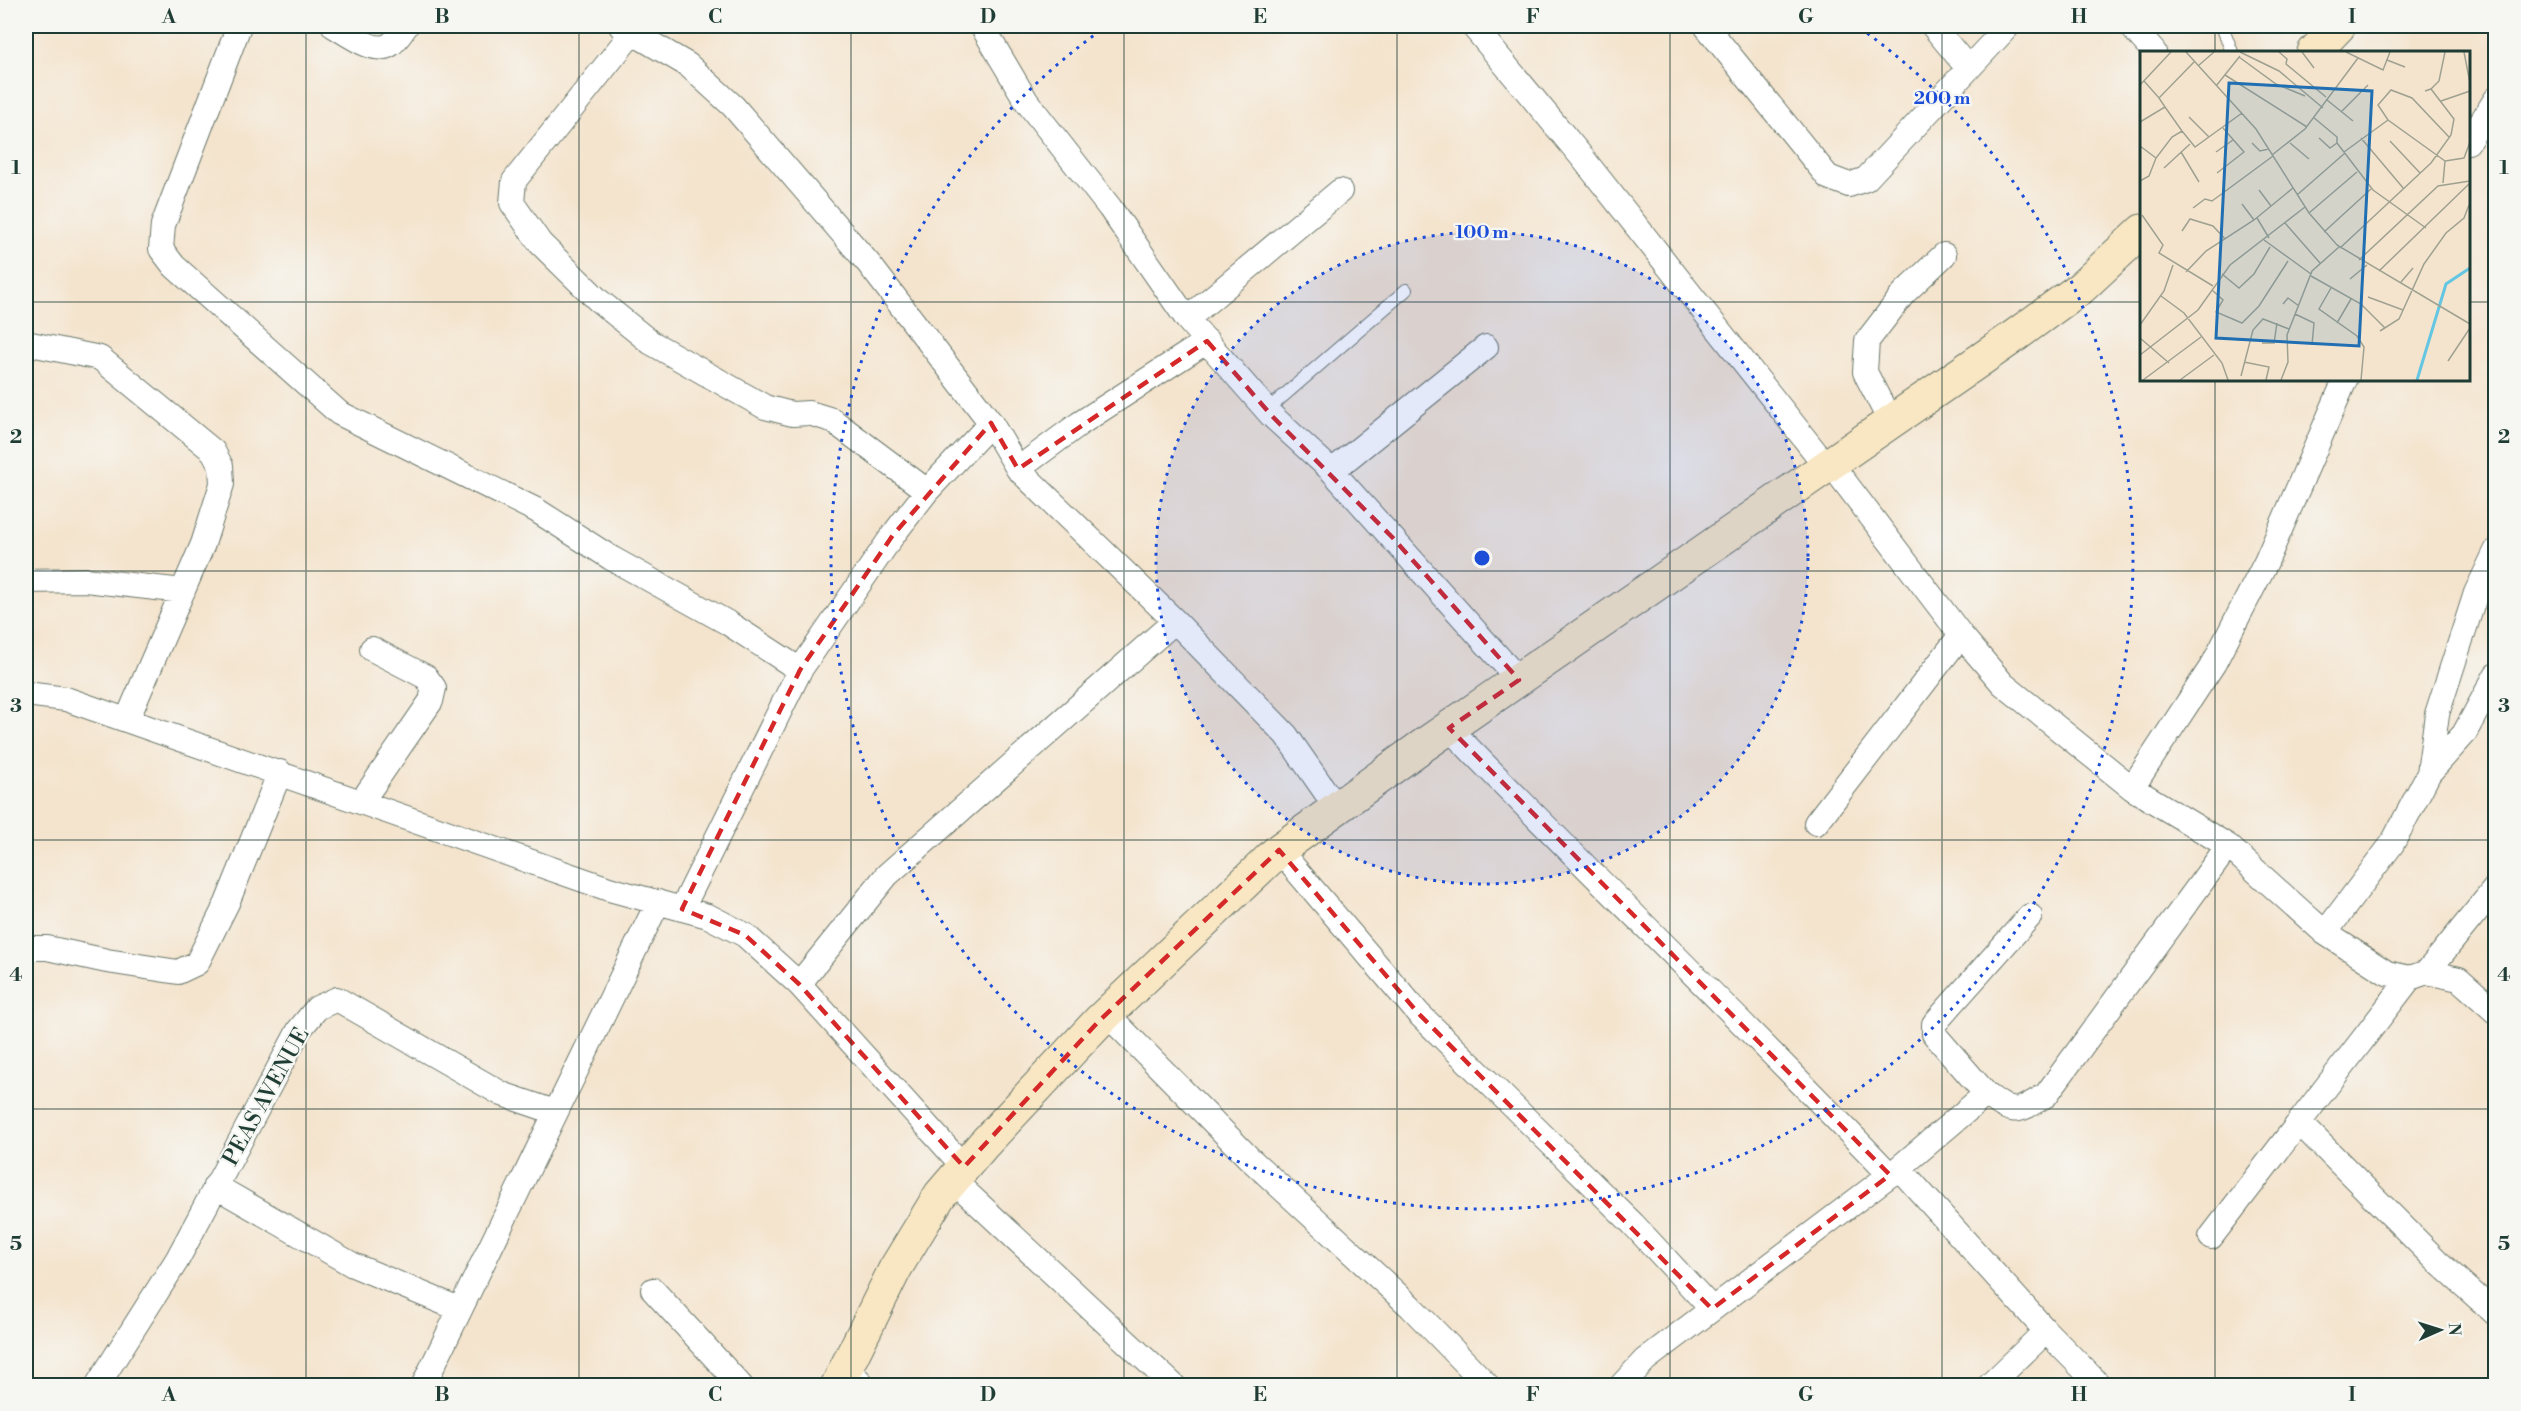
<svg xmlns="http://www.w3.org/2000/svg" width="2521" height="1411" font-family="'Libre Bodoni',serif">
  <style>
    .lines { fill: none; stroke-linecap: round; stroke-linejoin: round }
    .lane-casing { stroke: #6a776a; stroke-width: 14 }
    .street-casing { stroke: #6a776a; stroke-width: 26 }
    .secondary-casing { stroke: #6a776a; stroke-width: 35 }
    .lane { stroke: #fff; stroke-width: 12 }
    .street { stroke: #fff; stroke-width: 24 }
    .secondary { stroke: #f9e7c3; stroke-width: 33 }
    .marked { fill: none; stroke: #d62828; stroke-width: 4.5; stroke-dasharray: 12 8; stroke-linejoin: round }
    .grid { fill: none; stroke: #1f3d34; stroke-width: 1.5; stroke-opacity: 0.55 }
    .ring { fill: none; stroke: #1d4ed8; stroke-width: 3; stroke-dasharray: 3 6 }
    .labels { text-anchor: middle; stroke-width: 4.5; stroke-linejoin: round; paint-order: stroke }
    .street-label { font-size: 22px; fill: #1f3d34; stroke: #f6f6f2 }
    .inset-river { fill: none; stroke: #64c6e2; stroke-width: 3 }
    .inset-road { fill: none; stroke: #9fa190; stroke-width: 1.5 }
    .view { fill: #1f6fb2; fill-opacity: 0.15; stroke: #1f6fb2; stroke-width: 3 }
    .inset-edge { fill: none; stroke: #1f3d34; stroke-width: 3 }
    .centre { fill: #1d4ed8; stroke: #f6f6f2; stroke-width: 3 }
    .ring-label { font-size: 18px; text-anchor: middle; font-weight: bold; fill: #1d4ed8; stroke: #f6f6f2; stroke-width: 4.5; stroke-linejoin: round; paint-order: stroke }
    .neatline { fill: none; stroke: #1f3d34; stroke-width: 2 }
    .grid-label { font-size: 20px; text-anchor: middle; font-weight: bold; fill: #1f3d34 }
  </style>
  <rect width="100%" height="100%" fill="#f6f6f2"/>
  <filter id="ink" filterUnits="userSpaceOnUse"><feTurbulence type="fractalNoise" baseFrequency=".0167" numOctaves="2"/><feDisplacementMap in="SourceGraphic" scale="12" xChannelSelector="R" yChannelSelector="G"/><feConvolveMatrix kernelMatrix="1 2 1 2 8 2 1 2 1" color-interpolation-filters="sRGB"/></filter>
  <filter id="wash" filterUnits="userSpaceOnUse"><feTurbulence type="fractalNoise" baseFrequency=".008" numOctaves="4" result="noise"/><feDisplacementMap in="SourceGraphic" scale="24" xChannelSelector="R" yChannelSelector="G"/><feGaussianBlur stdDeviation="1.35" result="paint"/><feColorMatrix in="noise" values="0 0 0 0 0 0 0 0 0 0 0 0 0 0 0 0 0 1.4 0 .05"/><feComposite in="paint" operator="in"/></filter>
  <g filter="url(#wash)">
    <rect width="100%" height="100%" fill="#f4e4ce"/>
  </g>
  <g filter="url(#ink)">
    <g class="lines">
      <!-- lane casing -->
      <g class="lane-casing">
        <path id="lane" d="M2222 26 2232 52
          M1267 410 1406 290"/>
      </g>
      <!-- street casing -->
      <g class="street-casing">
        <path id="street" d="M239 26 163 225 161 249 174 266 339 413 536 510 611 558 728 623 800 670
          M334 26C347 33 375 56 391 44 397 40 402 31 406 26
          M621 26 688 65 733 106 869 264 991 423 1018 469 1175 621 1286 735 1336 807
          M982 26 1027 102 1110 208 1187 319 1272 416 1332 471 1519 680
          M1473 26 1581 156 1827 467
          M1706 26 1828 177 1849 185 1866 179 2008 26
          M1933 26 1967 67
          M2131 26 2154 52
          M632 33 514 181 512 203 540 243 598 300 650 342 765 407 792 414 809 413 832 420 927 491
          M2468 142 2496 99
          M1187 319 1340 191
          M26 343 100 358 213 451 221 466 222 484 203 544 127 720
          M1891 423 1865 372 1867 341 1904 293 1944 255
          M1831 464 1961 635 2003 684 2132 788 2228 846 2325 933 2387 973 2410 978 2427 972 2459 979 2496 1012
          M1018 469 1079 424 1207 341
          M1332 471 1486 347
          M26 581 85 580 183 591
          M26 694 66 699 609 889 708 916 745 935 799 984 964 1167
          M1449 728C1594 878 1746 1023 1890 1175
          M2429 773 2437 714 2476 593 2496 551
          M2132 788 2214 663 2266 562 2345 380
          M362 801 431 701 434 688 426 677 372 649
          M1816 823 1961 635
          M1279 850 1418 1013 1633 1224 1712 1309
          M682 909 800 670 893 535 927 491 991 423
          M2325 933 2392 844 2429 773 2464 734 2496 675
          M26 948H47L107 961 178 972 197 963 227 903 280 772
          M2427 972 2496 887
          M799 984 887 875 1175 621
          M1107 1014 1249 1158 1411 1307 1488 1386
          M1986 1094 1934 1034V1024L2030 916
          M2300 1123 2438 1262 2496 1314
          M1899 1168 2046 1331 2100 1386
          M953 1180 1174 1386
          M215 1186 353 1265 459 1309
          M2211 1237 2410 978
          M653 1290 741 1386
          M846 1367 864 1386
          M97 1386 177 1260 299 1030 317 1008 337 999 502 1094 555 1112
          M423 1386 658 902
          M1621 1386 1645 1360 1899 1168 1986 1094C2015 1116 2016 1113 2046 1095L2228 846
          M1989 1386 2046 1331"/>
      </g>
      <!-- secondary casing -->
      <g class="secondary-casing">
        <path id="secondary" d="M2314 52 2339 26
          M837 1386 895 1269 940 1195 983 1145 1099 1021 1279 850 1418 749 2009 340 2082 287 2142 231"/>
      </g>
      <!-- lane -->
      <use href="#lane" class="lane"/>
      <!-- street -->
      <use href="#street" class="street"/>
      <!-- secondary -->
      <use href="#secondary" class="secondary"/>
    </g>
  </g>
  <!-- marked area -->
  <path class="marked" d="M1207 341 1272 416 1393 538 1519 680 1449 728 1890 1175 1712 1309 1418 1013 1279 850 1099 1021 964 1167 799 984 745 935 682 909 800 670 893 535 991 423 1018 469Z"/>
  <!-- grid -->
  <path class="grid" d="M306 26V1386M579 26V1386M851 26V1386M1124 26V1386M1397 26V1386M1670 26V1386M1942 26V1386M2215 26V52M26 302H2142M2468 302H2496M2215 380V1386M26 571H2496M26 840H2496M26 1109H2496"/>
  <!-- distance rings -->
  <circle cx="1482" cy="558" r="326" fill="#1d4ed8" fill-opacity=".12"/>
  <g class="ring">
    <circle cx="1482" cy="558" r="326"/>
    <path d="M1860 28A651 651 0 1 1 1104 28"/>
  </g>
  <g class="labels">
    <!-- street labels -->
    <g class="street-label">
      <text transform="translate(265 1096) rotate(-61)" y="8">PEAS AVENUE</text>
    </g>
  </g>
  <!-- overview -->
  <g transform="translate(2140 51)">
    <rect width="330" height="330" fill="#f4e4ce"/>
    <path class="inset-river" d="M277 329 306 233 330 217"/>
    <path class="inset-road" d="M46 1 116 78 169 162 197 194 330 273M100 1 139 20 183 57M139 1 147 8 146 13 186 46M162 1 174 17M206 1 243 19 250 1M324 1 330 32M99 6 136 33 165 45M247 9 265 16M58 15 74 1M85 24 167 76M4 30 19 47 54 11M0 34 31 1M76 35 100 5M291 38 299 30 305 1M187 49 213 70M301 50 330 40M25 56 42 80M202 60 228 34M49 66 69 86M173 66 197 86V92L233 139 286 177M0 71 25 56 19 47M179 87 190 97 197 92M221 87 264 138M250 90 280 122M112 92 120 100 129 98M150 92 169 108M0 95 16 107M41 101 59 131M76 101 93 89M204 101 248 69M132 104 165 78 218 7M305 110 324 107 330 91M24 117 50 93M77 122 104 101 83 77M0 130 9 125 16 107 32 86 42 80 55 96 102 62M303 132 305 110 248 69 238 54 251 39 272 47 309 86M119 139 131 155M157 144 205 102M102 153 114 169M53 157 65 148 72 150 133 105M169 162 217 121M2 164 23 194 19 202 73 235M117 167 129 187M145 172 180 212M42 180 50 168 73 175 85 188M184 181 231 138M124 189 171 223M200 197 291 112 311 84 314 68 291 38 285 40M219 209 298 135 330 130M239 220 330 132M46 221 66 200 114 169 153 137M82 223 99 237 114 223 130 196M171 225 221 253 245 277M210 228 227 214M261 231 273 217M191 237 179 258 217 285 224 296 221 329M72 239 83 249 76 261 102 272 119 255 148 210M21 245 44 262 82 312 88 329M228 246 263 259M143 253 148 247 159 255M155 263 174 272 172 294M197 272 211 248M0 274 24 240 33 214M240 280 259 268 284 213 306 182 324 167 329 154M0 287 29 312M122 292H134L137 272M0 304 58 259 90 214 165 156M308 310 330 277M104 311 129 316 126 329M101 325 113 279 123 268 149 278M3 329 61 286M40 329 74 304M141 329 148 311 147 284 172 220 199 196"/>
    <path class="view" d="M89 32 232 40 219 295 76 287Z"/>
    <rect width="330" height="330" class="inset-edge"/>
  </g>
  <circle cx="1482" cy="558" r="9" class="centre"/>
  <g class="ring-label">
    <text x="1942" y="104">200 m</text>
    <text x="1482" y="238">100 m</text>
  </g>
  <!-- margin -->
  <rect width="2521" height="1411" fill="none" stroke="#f6f6f2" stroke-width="66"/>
  <!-- north arrow -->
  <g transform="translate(2440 1330) rotate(87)" stroke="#f6f6f2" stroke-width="4.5" paint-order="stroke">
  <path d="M0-4.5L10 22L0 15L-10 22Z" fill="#1f3d34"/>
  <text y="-9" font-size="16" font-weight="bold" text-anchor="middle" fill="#1f3d34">N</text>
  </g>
  <rect x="33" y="33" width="2455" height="1345" class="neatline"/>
  <g class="grid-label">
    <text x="169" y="23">A</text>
    <text x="442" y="23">B</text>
    <text x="715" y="23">C</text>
    <text x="988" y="23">D</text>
    <text x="1260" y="23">E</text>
    <text x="1533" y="23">F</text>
    <text x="1806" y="23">G</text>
    <text x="2079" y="23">H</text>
    <text x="2352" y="23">I</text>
    <text x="16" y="174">1</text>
    <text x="2504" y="174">1</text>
    <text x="16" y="443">2</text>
    <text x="2504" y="443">2</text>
    <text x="16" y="712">3</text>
    <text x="2504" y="712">3</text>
    <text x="16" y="981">4</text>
    <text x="2504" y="981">4</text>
    <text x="16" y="1250">5</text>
    <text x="2504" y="1250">5</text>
    <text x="169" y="1401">A</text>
    <text x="442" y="1401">B</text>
    <text x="715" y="1401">C</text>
    <text x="988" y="1401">D</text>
    <text x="1260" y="1401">E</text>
    <text x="1533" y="1401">F</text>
    <text x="1806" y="1401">G</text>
    <text x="2079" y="1401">H</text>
    <text x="2352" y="1401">I</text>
  </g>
</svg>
